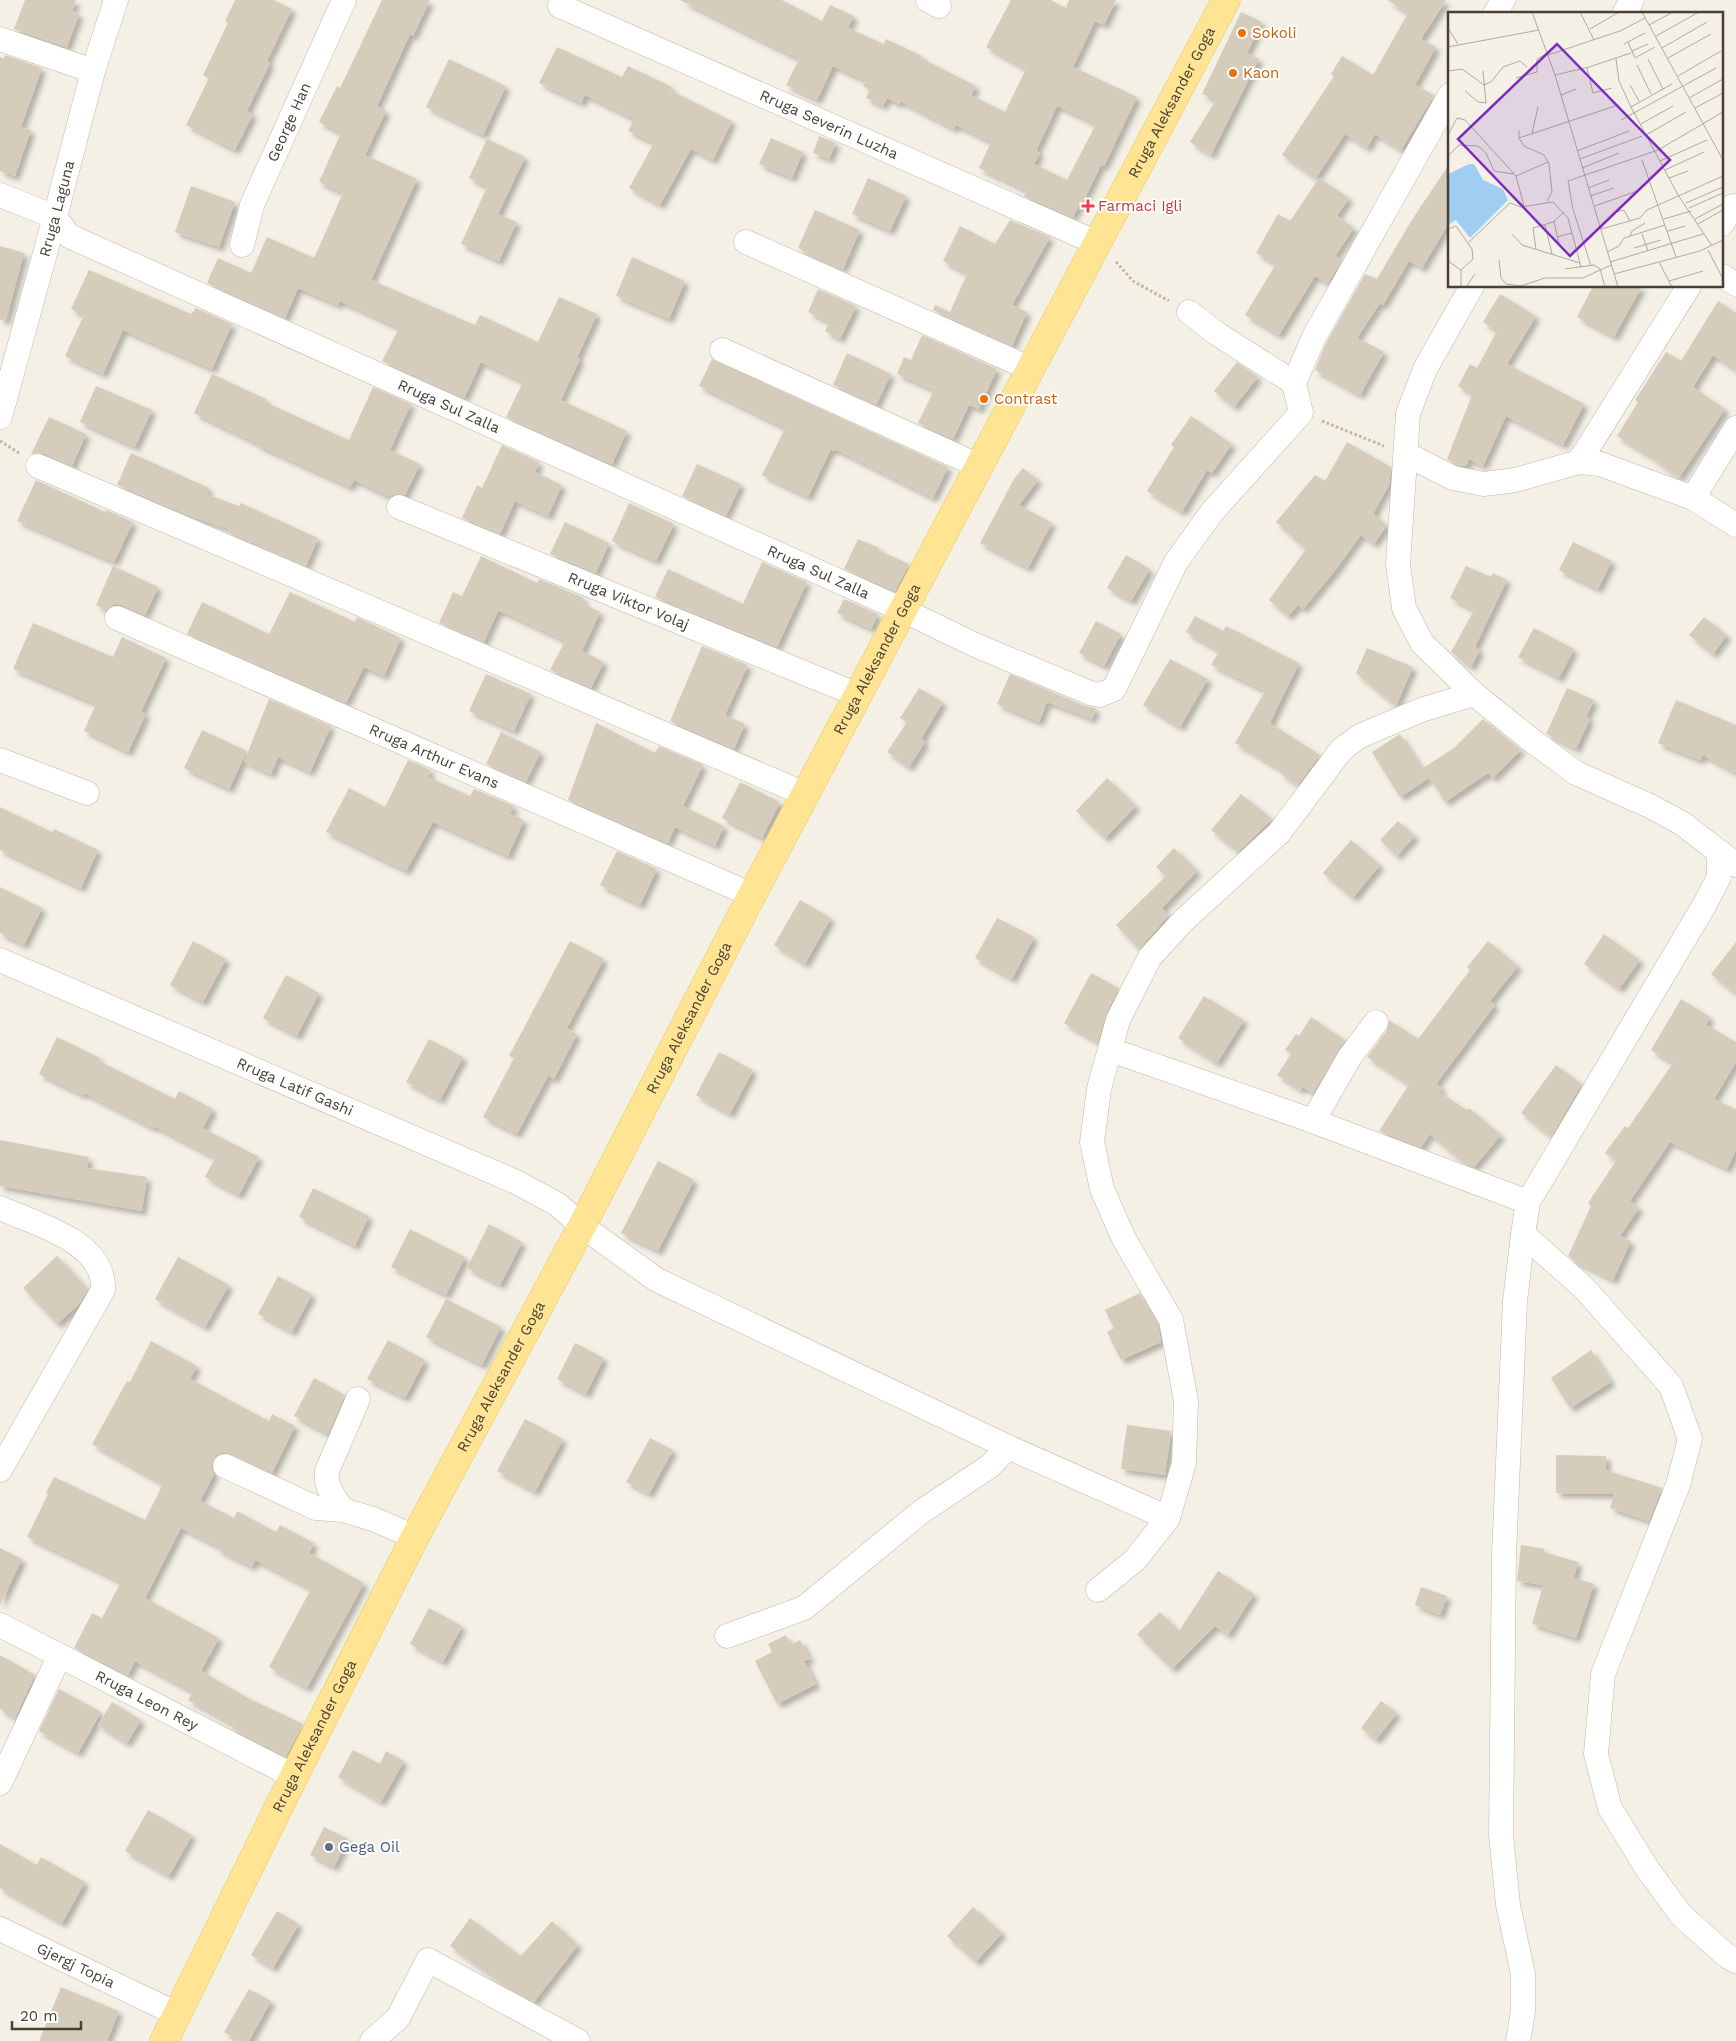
<svg xmlns="http://www.w3.org/2000/svg" width="1736" height="2041" font-family="'Work Sans',sans-serif">
  <style>
    .building { fill: #d6ccbb; fill-rule: evenodd; filter: url(#shadow) }
    .lines { fill: none; stroke-linecap: round; stroke-linejoin: round }
    .minor-casing { stroke: #c0b8a8; stroke-width: 25 }
    .major-casing { stroke: #e8c460; stroke-width: 29 }
    .path { stroke: #c2b599; stroke-width: 3; stroke-dasharray: 2.5 2.5; stroke-linecap: butt }
    .minor { stroke: #fff; stroke-width: 24 }
    .major { stroke: #ffe494; stroke-width: 28 }
    .food-dot { fill: #e8710a; stroke: #fff; stroke-width: 2 }
    .health-dot { fill: #e0444e; stroke: #fff; stroke-width: 2 }
    .service-dot { fill: #5c6f8a; stroke: #fff; stroke-width: 2 }
    .labels { text-anchor: middle; stroke-width: 4; stroke-linejoin: round; paint-order: stroke }
    .food-label { font-size: 15px; fill: #c56008; stroke: #fff; text-anchor: start }
    .street-label { font-size: 15px; fill: #474135; stroke: #fff }
    .health-label { font-size: 15px; fill: #be3a42; stroke: #fff; text-anchor: start }
    .service-label { font-size: 15px; fill: #4e5e75; stroke: #fff; text-anchor: start }
    .inset-road { fill: none; stroke: #afaa9f; stroke-width: 1 }
    .view { fill: #7b2cbf; fill-opacity: 0.15; stroke: #7b2cbf; stroke-width: 2.5 }
    .inset-edge { fill: none; stroke: #474135; stroke-width: 2.5 }
  </style>
  <defs>
    <filter id="shadow"><feDropShadow dx="4.5" dy="4.5" stdDeviation="2.5" flood-color="#0004"/></filter>
  </defs>
  <rect width="100%" height="100%" fill="#f4f0e6"/>
  <!-- building -->
  <path class="building" d="M25 0H76L72 11 79 14 67 47 14 29Z
    M235 0H274L292 9 267 61 270 63 247 111 253 114 235 150 186 125 209 78 203 75 228 23 225 21Z
    M382 0H430L413 36 410 34 377 106 386 111 365 155 417 179 371 280 475 325 480 315 538 342 559 297 597 314 577 358 580 359 561 400 627 431 612 464 506 417 523 382 481 362 464 398 382 361 399 328 340 301 338 305 298 288 285 318 207 283 218 258 251 273 267 237 314 258 343 193 319 182 341 133 319 122 337 86 340 88Z
    M680 0H782L822 21 830 5 854 16 848 28 884 44 886 39 922 56 921 58 976 86 971 95 1005 112 1026 69 986 47 1011 0H1051L1066 8 1069 0H1116L1104 25 1095 21 1073 67 1137 97 1104 166 1101 165 1081 206 1079 205 1073 217 1024 196 1027 191 979 168 991 142 956 125 954 129 900 101 899 104 887 98 883 106 866 98 870 90 863 86 866 81 833 66 817 100 786 85 799 59ZM1057 106 1096 124 1067 180 1034 164 1040 153 1036 151Z
    M1387 0H1446L1421 39 1436 47 1415 85 1434 95 1401 150 1375 134 1367 148 1345 134 1316 178 1282 155 1334 76 1331 74 1342 56 1373 75 1408 13Z
    M1241 12 1262 22 1247 53 1259 59 1211 155 1190 142 1216 100 1202 94Z
    M557 47 622 77 628 66 672 87 670 90 732 121 713 160 691 149 660 205 629 188 654 143 628 131 634 119 585 95 581 103 539 83Z
    M5 55 42 68 21 127 31 130 15 176 0 171V57L4 58Z
    M449 59 506 86 483 135 426 107Z
    M819 136 836 143 829 159 813 153Z
    M771 138 803 152 792 178 759 164Z
    M487 139 525 157 498 214 517 222 499 261 461 244 487 187 469 178Z
    M1450 163V221L1422 268 1409 261 1383 305 1380 303 1357 338 1384 352 1360 395 1315 370 1326 343 1365 274 1377 279 1413 218Z
    M868 178 906 196 890 231 852 214Z
    M1319 178 1349 198 1337 216 1354 228 1335 256 1342 260 1328 283 1315 276 1279 335 1245 315 1276 264 1256 253 1278 214 1290 221Z
    M191 186 235 202 219 247 175 232Z
    M815 210 860 230 843 269 798 248Z
    M1010 220 1050 237 1012 305 1027 312 1012 346 933 310 935 305 950 312 967 274 943 261 960 226 995 244Z
    M0 246 24 253 6 320H0Z
    M632 257 685 281 669 319 616 296Z
    M89 270 191 314 196 308 232 324 212 369 123 330 103 374 65 356 84 315 71 309Z
    M1593 286H1642L1614 337 1577 317Z
    M818 289 856 306 840 339 825 331 829 322 808 312Z
    M1500 294 1536 316 1507 364 1584 404 1563 445 1506 416 1483 466 1469 459 1466 466H1461L1447 459 1472 395 1458 386 1470 364 1477 368 1497 331 1483 322Z
    M1718 301 1736 313V370L1713 355 1693 387 1725 409 1679 478 1650 456 1617 436 1638 402 1635 400 1666 352 1681 361Z
    M922 335 997 369 979 409 969 405 953 439 918 423 934 390 897 374 904 357 911 360Z
    M847 353 891 374 876 405 833 385Z
    M712 359 948 467 933 498 835 449 834 451 831 449 808 497 762 475 785 428 699 386Z
    M1237 362 1258 377 1234 407 1214 391Z
    M212 374 266 399 265 402 349 440 373 387 411 404 390 450 420 464 405 495 397 494 390 497 354 480 350 487 257 445 258 444 194 413Z
    M96 386 152 410 135 447 80 422Z
    M1191 416 1232 444 1212 473 1207 470 1182 512 1147 491 1174 447 1171 445Z
    M49 417 86 434 72 466 43 453 31 454Z
    M1347 442 1391 467 1389 485 1373 514 1387 525 1374 544 1361 535 1334 572 1303 609 1298 605 1288 616 1269 600 1306 549 1276 522 1315 475 1325 481Z
    M502 445 539 462 535 472 562 485 548 516 515 501 500 534 462 518 477 485 482 488Z
    M131 453 209 488 206 494 239 506 241 503 318 538 306 566 228 532 229 529 196 518 117 485Z
    M697 464 741 484 726 516 682 496Z
    M1023 468 1038 480 1019 505 1052 523 1028 568 980 543 1014 479Z
    M36 480 105 512 106 510 133 522 114 562 17 521Z
    M629 503 674 524 656 561 612 541Z
    M565 522 609 543 596 573 550 554Z
    M858 539 879 548 878 550 909 564 895 591 844 569Z
    M1573 542 1612 561 1598 589 1559 570Z
    M1126 555 1150 569 1131 601 1107 588Z
    M481 556 537 583 539 579 584 598 582 603 600 612 582 651 604 662 591 688 550 670 565 641 508 614 498 611 484 642 439 623 453 592 462 596Z
    M762 562 807 582 777 647 655 597 668 569 743 604Z
    M113 566 158 587 145 615 122 605 115 604 107 610 96 605Z
    M1466 566 1491 577 1493 573 1507 580 1475 647 1480 650 1471 667 1451 652 1474 610 1450 598Z
    M290 592 355 622 357 617 401 638 384 676 364 667 346 703 187 634 202 602 269 634Z
    M844 599 878 614 871 629 837 613Z
    M1195 616 1223 631 1226 626 1299 663 1270 723 1320 755 1298 785 1281 774 1283 771 1235 743 1265 691 1211 665 1219 651 1186 632Z
    M1704 617 1727 635 1713 654 1689 635Z
    M1096 621 1121 634 1104 666 1079 653Z
    M33 623 113 657 122 637 166 658 141 712 146 714 128 752 84 731 96 704 13 669Z
    M1534 628 1574 649 1559 678 1518 657Z
    M702 646 748 665 725 715 745 724 734 749 670 721Z
    M1367 648 1413 667 1396 706 1356 673Z
    M1170 659 1208 679 1180 727 1143 705Z
    M486 674 531 694 514 731 469 711Z
    M1010 674 1085 706 1096 708 1092 719 1047 702 1039 722 997 704Z
    M919 688 943 702 921 739 925 742 909 767 887 752 907 722 900 718Z
    M1567 688 1594 700 1586 717 1590 719 1576 749 1546 734Z
    M269 699 331 726 310 772 278 757 271 774 244 762Z
    M1676 700 1736 725V773L1703 755 1700 760 1658 743Z
    M1483 719 1521 750 1493 778 1488 773 1445 802 1423 768 1454 748Z
    M596 723 655 753 659 746 703 765 683 806 724 826 715 846 675 827 668 843 568 800Z
    M202 730 247 751 229 789 184 768Z
    M501 732 541 752 526 782 486 764Z
    M1400 734 1428 779 1400 797 1372 752Z
    M408 760 431 770 428 777 470 796 474 789 514 806 510 814 524 820 508 856 433 822 406 871 326 832 349 788 385 807Z
    M1107 778 1136 806 1105 838 1076 811Z
    M740 782 780 802 762 838 722 818Z
    M1241 794 1272 819 1238 852 1211 830Z
    M0 807 52 832 54 829 98 850 81 888 0 850Z
    M1398 821 1415 836 1397 856 1380 840Z
    M1351 840 1380 865 1353 898 1323 873Z
    M1174 848 1197 871 1162 908 1169 915 1139 949 1116 925 1166 876 1156 867Z
    M617 851 657 869 640 905 600 885Z
    M0 887 42 908 24 945 0 933Z
    M800 900 831 918 805 964 774 945Z
    M997 918 1034 937 1012 979 975 958Z
    M1604 934 1640 960 1619 989 1584 964Z
    M193 941 226 959 203 1002 170 985Z
    M570 941 604 959 567 1028 577 1034 554 1079 548 1076 517 1134 483 1117 514 1058 509 1056Z
    M1488 941 1518 966 1490 1001 1495 1005 1436 1084 1442 1088 1439 1092 1467 1110 1469 1108 1501 1135 1474 1167 1464 1163 1430 1134 1421 1147 1379 1131 1409 1084 1367 1057 1387 1030 1389 1020 1418 1039 1470 970 1467 967Z
    M1736 942V994L1711 974Z
    M1091 973 1119 988 1106 1014 1098 1042 1064 1023Z
    M286 975 319 993 297 1036 263 1018Z
    M1204 996 1244 1020 1217 1063 1178 1038Z
    M1681 999 1710 1017 1706 1025 1736 1042V1062L1714 1099 1736 1109V1150L1727 1169 1670 1142 1630 1201 1639 1208 1620 1236 1631 1241 1613 1280 1576 1262 1568 1256 1591 1206 1588 1203 1616 1161 1605 1153 1625 1126 1628 1128 1673 1063 1651 1050Z
    M1311 1017 1345 1040 1313 1093 1303 1087 1301 1090 1277 1075 1291 1054 1285 1050 1296 1034 1299 1036Z
    M57 1037 100 1058 99 1061 175 1099 179 1091 213 1109 203 1128 259 1157 239 1195 205 1177 215 1158 154 1126 153 1128 84 1093 83 1095 39 1074Z
    M429 1039 463 1057 440 1100 406 1082Z
    M719 1052 753 1070 730 1114 696 1095Z
    M1556 1065 1582 1084 1551 1137 1521 1113Z
    M0 1140 89 1157 87 1168 147 1177 142 1211 0 1186Z
    M658 1161 694 1180 658 1251 621 1233Z
    M313 1188 369 1216 355 1246 299 1217Z
    M489 1224 522 1242 500 1285 467 1268Z
    M410 1229 465 1257 446 1295 391 1267Z
    M57 1256 88 1289 80 1303 57 1324 23 1288Z
    M178 1257 229 1285 205 1327 155 1299Z
    M278 1276 312 1294 292 1332 258 1314Z
    M1140 1293 1158 1325 1161 1342 1121 1360 1107 1332 1114 1328 1105 1310Z
    M446 1299 501 1327 482 1365 426 1337Z
    M388 1340 425 1360 405 1398 367 1379Z
    M151 1341 197 1366 190 1379 269 1421 272 1414 295 1426 272 1473 231 1454 223 1452 217 1455 211 1467 214 1474 200 1501 234 1518 237 1511 276 1532 280 1525 314 1543 309 1553 364 1583 307 1688 269 1667 311 1589 255 1560 252 1567 217 1549 219 1547 181 1528 145 1598 219 1638 201 1671 248 1698 303 1724 286 1756 232 1729 234 1725 188 1700 193 1692 135 1661 128 1675 74 1648 92 1613 102 1618 121 1582 27 1537 48 1494 46 1493 54 1477 145 1520 163 1484 92 1444 127 1381 130 1382Z
    M575 1343 604 1358 586 1394 557 1379Z
    M1591 1350 1611 1382 1570 1408 1551 1378Z
    M314 1378 345 1395 328 1434 294 1416Z
    M525 1419 563 1439 535 1492 497 1471Z
    M1127 1425 1171 1431 1165 1475 1121 1469Z
    M650 1438 673 1450 649 1494 626 1482Z
    M1556 1455 1606 1456V1470L1662 1488 1649 1521 1610 1508 1614 1494 1556 1493Z
    M1521 1545 1545 1549 1544 1552 1578 1562 1574 1578 1594 1584 1576 1638 1532 1624 1543 1585 1517 1581Z
    M0 1548 22 1559 0 1605Z
    M1218 1571 1254 1594 1228 1635 1215 1626 1172 1669 1137 1634 1160 1612 1179 1631Z
    M1421 1587 1447 1596 1440 1615 1415 1605Z
    M429 1608 462 1626 443 1662 410 1644Z
    M786 1635 790 1645 800 1640 810 1659 804 1661 816 1684 777 1704 755 1661 772 1652 768 1644Z
    M0 1655 35 1675 15 1718 0 1709Z
    M59 1689 101 1712 78 1753 39 1731Z
    M1381 1701 1397 1713 1376 1740 1361 1728Z
    M112 1702 141 1720 127 1743 98 1725Z
    M353 1750 380 1764 386 1751 404 1761 381 1802 338 1777Z
    M148 1810 192 1835 169 1876 125 1851Z
    M324 1827 348 1839 334 1867 310 1855Z
    M0 1844 37 1865 41 1857 85 1882 62 1923 0 1888Z
    M973 1907 1002 1933 976 1962 947 1936Z
    M277 1911 299 1924 273 1968 251 1955Z
    M470 1918 521 1956 552 1921 578 1945 534 2002 508 1988 450 1946Z
    M61 1987 119 2011 107 2041H39Z
    M249 1989 271 2001 249 2041H239L224 2032Z"/>
  <g class="lines">
    <!-- minor casing -->
    <g class="minor-casing">
      <g id="minor">
        <path d="M928 0 939 6"/>
        <path id="s1" d="M560 6 1097 243"/>
        <path d="M1495 14 1503 0"/>
        <path d="M1624 14 1632 0"/>
        <path d="M0 39 93 71"/>
        <path id="s2" d="M0 195 55 217 69 236 903 610 975 645 1090 693 1100 695 1114 689 1176 562 1212 512 1301 413 1294 383 1314 337 1450 95"/>
        <path d="M1722 224 1733 206"/>
        <path d="M746 242 1031 369"/>
        <path id="s3" d="M242 245 252 205 344 0"/>
        <path d="M1722 276 1736 284"/>
        <path d="M1472 286 1425 369 1408 414 1398 564 1404 608 1422 643 1474 694 1535 743 1576 773 1650 806 1683 824 1736 865"/>
        <path d="M1189 312 1216 333 1294 383"/>
        <path d="M722 350 979 466"/>
        <path id="s4" d="M0 417 55 217 93 71 116 0"/>
        <path d="M1406 454 1453 478 1484 484 1515 480 1579 462 1600 464 1693 498 1736 525"/>
        <path d="M1579 462 1689 286"/>
        <path d="M38 466 805 794"/>
        <path d="M1693 498 1736 428"/>
        <path id="s5" d="M399 507 858 695"/>
        <path id="s6" d="M117 618 752 895"/>
        <path d="M0 760 87 793"/>
        <path id="s7" d="M0 960 516 1182 557 1204 582 1226 657 1280 1008 1447 1168 1518"/>
        <path d="M1111 1050 1313 1121 1528 1202"/>
        <path d="M1313 1121 1349 1058 1376 1022"/>
        <path d="M0 1208C36 1224 106 1242 103 1290L0 1470"/>
        <path d="M1523 1234 1584 1288 1671 1386 1690 1439 1678 1485 1603 1674 1596 1754 1610 1808 1646 1867 1681 1915 1727 1956 1736 1961"/>
        <path d="M225 1466 316 1508 343 1510 373 1519 415 1537"/>
        <path d="M343 1510C334 1497 325 1487 327 1471L358 1399"/>
        <path d="M1098 1590 1135 1560 1168 1518 1184 1463 1186 1401 1171 1320 1124 1239 1102 1189 1092 1142 1099 1089 1118 1020 1150 957 1184 920 1279 833 1342 749 1360 736 1421 710 1474 694"/>
        <path id="s8" d="M0 1625 280 1769 292 1780"/>
        <path d="M727 1636 804 1608 921 1512 990 1466 1008 1447"/>
        <path d="M0 1783 59 1657"/>
        <path id="s9" d="M0 1929 177 2014"/>
        <path d="M372 2041 398 2018 428 1960 578 2041"/>
        <path d="M1518 2041 1523 2011V1974L1508 1905 1501 1835 1504 1555 1515 1301 1523 1234 1528 1202 1705 904 1719 877V852"/>
      </g>
    </g>
    <!-- major casing -->
    <g class="major-casing">
      <g id="major">
        <path id="s10" d="M164 2041 292 1780 415 1537 582 1226 752 895 1226 0"/>
      </g>
    </g>
    <!-- path -->
    <path class="path" d="M1116 262 1133 281 1169 301
      M1322 421 1384 446
      M0 441 19 453"/>
    <!-- minor -->
    <use href="#minor" class="minor"/>
    <!-- major -->
    <use href="#major" class="major"/>
  </g>
  <!-- markers -->
  <g class="food-dot">
    <circle cx="1242" cy="33" r="5"/>
    <circle cx="1233" cy="73" r="5"/>
    <circle cx="984" cy="399" r="5"/>
  </g>
  <path class="health-dot" d="M1085.5 198.5h5v5h5v5h-5v5h-5v-5h-5v-5h5z"/>
  <circle class="service-dot" cx="329" cy="1847" r="5"/>
  <g class="labels">
    <!-- food labels -->
    <g class="food-label">
      <text x="1252" y="38">Sokoli</text>
      <text x="1243" y="78">Kaon</text>
      <text x="994" y="404">Contrast</text>
    </g>
    <!-- street labels -->
    <g class="street-label">
      <text dy="5" stroke="none"><textPath href="#s10" startOffset="2185">Rruga Aleksander Goga</textPath></text>
      <text dy="5" stroke="none"><textPath href="#s3" startOffset="132">George Han</textPath></text>
      <text dy="5" stroke="none"><textPath href="#s1" startOffset="294">Rruga Severin Luzha</textPath></text>
      <text dy="5" stroke="none"><textPath href="#s4" startOffset="216">Rruga Laguna</textPath></text>
      <text dy="5" stroke="none"><textPath href="#s2" startOffset="499">Rruga Sul Zalla</textPath></text>
      <text dy="5" stroke="none"><textPath href="#s2" startOffset="904">Rruga Sul Zalla</textPath></text>
      <text dy="5" stroke="none"><textPath href="#s5" startOffset="248">Rruga Viktor Volaj</textPath></text>
      <text dy="5" stroke="none"><textPath href="#s10" startOffset="1555">Rruga Aleksander Goga</textPath></text>
      <text dy="5" stroke="none"><textPath href="#s6" startOffset="346">Rruga Arthur Evans</textPath></text>
      <text dy="5" stroke="none"><textPath href="#s10" startOffset="1150">Rruga Aleksander Goga</textPath></text>
      <text dy="5" stroke="none"><textPath href="#s7" startOffset="321">Rruga Latif Gashi</textPath></text>
      <text dy="5" stroke="none"><textPath href="#s10" startOffset="745">Rruga Aleksander Goga</textPath></text>
      <text dy="5" stroke="none"><textPath href="#s8" startOffset="165">Rruga Leon Rey</textPath></text>
      <text dy="5" stroke="none"><textPath href="#s10" startOffset="340">Rruga Aleksander Goga</textPath></text>
      <text dy="5" stroke="none"><textPath href="#s9" startOffset="84">Gjergj Topia</textPath></text>
    </g>
    <!-- health labels -->
    <g class="health-label">
      <text x="1098" y="211">Farmaci Igli</text>
    </g>
    <!-- service labels -->
    <g class="service-label">
      <text x="339" y="1852">Gega Oil</text>
    </g>
  </g>
  <!-- overview -->
  <g transform="translate(1448 12)">
    <rect width="275" height="275" fill="#f4f0e6"/>
    <path d="M21 152H26L35 168 55 177 60 188 22 226 8 208 0 213V162Z" fill="#a0cef3"/>
    <path class="inset-road" d="M84 0 107 63 170 275M132 0 146 28M194 0 275 148M201 13 225 0M0 16 10 32M142 17 171 0M208 24 251 0M180 30 187 46 207 35M176 32 197 21M0 35 91 18M214 36 259 10M184 39 200 32M100 43 172 19 197 6M220 46 263 22M168 47 171 69 183 95 230 183 264 234M200 47 215 77M189 53 203 82M139 56 145 81 164 76M0 59 14 57 36 73 43 70 55 55 72 49 79 55M107 63 141 55 183 41M230 64 273 39M68 66 89 60V47L100 41M182 73 191 89M17 79 30 90 38 91 35 59M113 83 128 77M241 86 275 67M183 95 224 72M247 96 275 81M173 108 268 56M193 112 225 94M71 118V126L76 134 96 143 101 152 104 180 99 189M84 121 90 95M0 123 9 106 17 108 68 164 76 194M198 123 238 100M71 126 170 93M129 139 181 119M0 144 11 133 30 134 38 141 46 159 66 162M132 147 194 124M194 148 228 245M212 149 259 128M134 156 171 141M217 158 256 140M68 164 100 150M221 166 240 159M140 176 161 168M142 184 166 176M238 191 275 175M147 194 189 179M241 196 275 181M168 200 176 198 182 209M216 207 243 199M247 207 275 192M106 209 111 232M250 212 275 198M97 213 104 242M0 217 8 214 24 237 25 247 13 258V275M153 217 192 206 199 198 275 164M220 219 237 214M64 222 74 233 132 251M194 222 200 239M182 224 184 219 197 211M109 225 124 221M21 230 62 191 73 195 105 190 120 206 133 255M186 236 213 228M88 237 85 216 105 210 116 200M260 238 275 267M159 240 171 234 176 226 217 213M51 248 53 266 58 272M0 249 13 258M162 250 255 222M211 250 224 275M143 254 125 197 120 169 210 138 275 100M117 257 146 253 152 257 157 275M166 262 252 239 275 228M221 269 255 259M58 272 73 274 97 266H135L163 253M18 275 27 262"/>
    <path class="view" d="M109 32 222 148 122 244 10 127Z"/>
    <rect width="275" height="275" class="inset-edge"/>
  </g>
  <!-- scale -->
  <path d="M12 2021v8h69v-8" fill="none" stroke="#474135" stroke-width="2.5"/>
  <text x="20" y="2021" font-size="15" fill="#474135" stroke="#ffffff" stroke-width="4" paint-order="stroke">20 m</text>
</svg>
